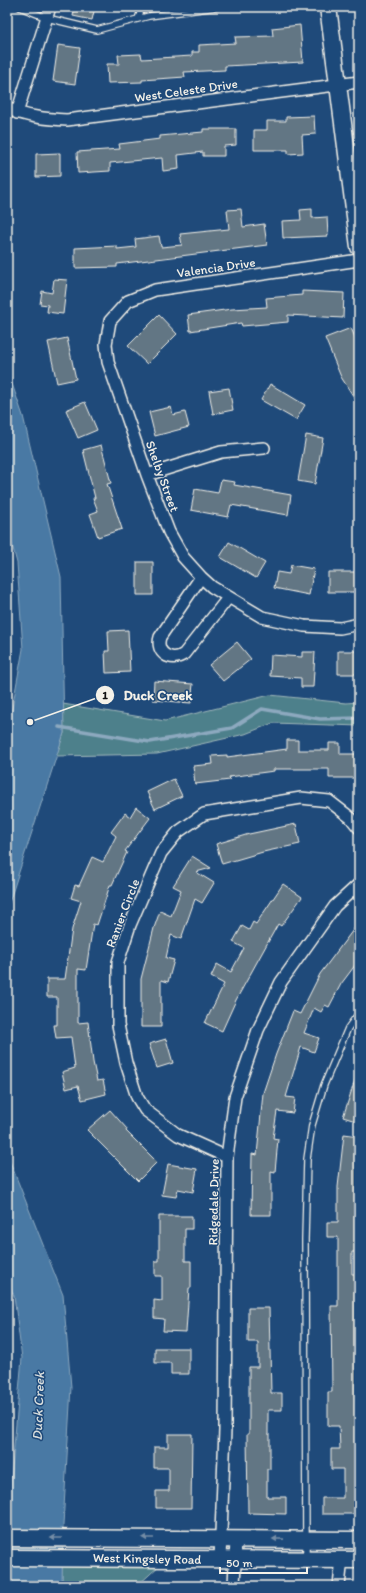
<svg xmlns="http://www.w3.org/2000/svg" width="366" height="1593" font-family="Itim,sans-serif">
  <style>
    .green { fill: #4e808b; stroke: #a1b8ba }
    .water { fill: #4879a4; stroke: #8da9bf }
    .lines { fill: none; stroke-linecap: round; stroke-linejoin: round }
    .stream { stroke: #8da9bf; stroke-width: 3.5 }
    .building { fill: #627684; stroke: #f4f1e8 }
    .lane-casing { stroke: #f4f1e8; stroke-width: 8 }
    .street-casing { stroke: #f4f1e8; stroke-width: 14 }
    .secondary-casing { stroke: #f4f1e8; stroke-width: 19 }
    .lane { stroke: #1f4a7a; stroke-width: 5.5 }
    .street { stroke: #1f4a7a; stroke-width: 11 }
    .secondary { stroke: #1f4a7a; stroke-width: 16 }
    .oneway { fill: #748da6 }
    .labels { text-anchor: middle; stroke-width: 3; stroke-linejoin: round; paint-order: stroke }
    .street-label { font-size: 13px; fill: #f4f1e8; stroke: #1f4a7a }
    .water-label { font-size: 14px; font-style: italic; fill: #dadfde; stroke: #1f4a7a }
    .leader { fill: none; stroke: #f4f1e8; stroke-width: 1.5 }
    .callout-dot { fill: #f4f1e8; stroke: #1f4a7a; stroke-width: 1.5 }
    .mark-label { font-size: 12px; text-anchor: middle; font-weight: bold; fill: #111 }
    .callout-label { font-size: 14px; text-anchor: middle; font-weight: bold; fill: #f4f1e8; stroke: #1f4a7a; stroke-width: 3; stroke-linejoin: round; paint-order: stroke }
  </style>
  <rect width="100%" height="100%" fill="#1f4a7a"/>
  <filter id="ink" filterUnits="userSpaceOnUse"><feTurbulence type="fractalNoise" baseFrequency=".025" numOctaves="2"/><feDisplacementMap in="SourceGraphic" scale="8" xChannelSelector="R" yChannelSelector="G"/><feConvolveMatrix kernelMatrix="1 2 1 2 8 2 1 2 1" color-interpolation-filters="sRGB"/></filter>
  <g filter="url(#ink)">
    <!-- green -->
    <path class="green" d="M270 695 346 703 359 702V726L273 723 245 734 157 754 56 756 64 733 63 704 165 721Z
      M7 1563 161 1564 137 1586H7Z"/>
    <!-- water -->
    <path class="water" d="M7 369 23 416 61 577 64 733 7 909V736L23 649 17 563 7 526Z
      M7 1154 63 1295 71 1387 63 1525 62 1586H8L7 1524 22 1358 14 1296 7 1279Z"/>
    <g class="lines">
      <!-- stream -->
      <path class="stream" d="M59 727 150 742 232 728 262 709 320 719 359 718"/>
    </g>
    <!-- building -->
    <path class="building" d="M75 7H95L92 20 73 16Z
      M300 25 303 62 225 66V70L184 72 185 77 142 80V82L108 83 107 64H119L118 55 141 54 142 59 192 56V52H199V45L236 43 235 37 273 36 272 28Z
      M58 45 80 48 75 84 53 81Z
      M314 116 315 134 302 135 303 153 288 154V150H254V130H267V121H286V117Z
      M203 129H236V145L224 146V156H203V152L178 155 179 169 163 171 162 158 110 163V171L78 173 77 152 120 149 119 144 160 139V136L203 132Z
      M60 153V176L36 177V154Z
      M241 209 243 227 264 224 267 245 117 264V267L75 268V248L117 246V249L136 247 135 239 159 236 161 247 182 245 180 234 229 229 227 210Z
      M312 209V218L327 217 328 236 283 238 282 221 301 220 300 210Z
      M54 279 67 280 63 314 47 312 48 305 40 304 42 291 52 293Z
      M302 291 344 293 343 318 288 315V322L242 326 241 323 190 331 188 315 232 309 267 307 266 298 302 295Z
      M159 315 177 334 147 364 128 346Z
      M351 328 359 347V405L341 377 325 338Z
      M67 338 76 379 57 383 48 342Z
      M270 384 305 405 296 420 261 400Z
      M229 388 233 410 213 414 209 391Z
      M85 402 97 430 78 438 66 410Z
      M171 407 173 415 185 412 189 427 155 436 149 412Z
      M306 435 323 438 315 484 298 481Z
      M101 445 111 483 107 484 122 529 98 537 90 514 98 511 93 498H95L83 450Z
      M221 480 235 482 234 485 291 495 288 515 231 505 228 517 191 510 195 489 218 493Z
      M229 542 265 563 256 578 220 557Z
      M137 562H153V595H137Z
      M291 565 314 569 309 595 274 588 277 572 289 574Z
      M328 572H359V592H328Z
      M128 630 130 672 106 673 105 651H109L108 631Z
      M237 642 251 659 223 681 209 665Z
      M338 651H359V674H338Z
      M302 652H315L313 687H301V678L270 676 271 655 302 657Z
      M154 681 193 684 191 703 153 700Z
      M287 740H298V750H329V743H340V754H359V778H329V769H274V771L229 777 230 780 195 784 193 766 213 764 212 756 227 755V757L287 749Z
      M174 779 182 796 155 809 147 792Z
      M136 807 150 818 125 851 127 852 112 885H110L97 925 93 924 86 970 78 969V1023L88 1022 93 1062 97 1081 103 1080 106 1094 82 1100 78 1086 66 1089 62 1072 75 1068 71 1037 56 1038 54 1025H57V997H47V979H65L72 929 81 901 71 898 75 885 79 886 92 857 103 862 116 836 111 832 125 813 130 817Z
      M296 824 300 844 263 852 222 864 216 844 249 834Z
      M192 856 211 868 196 872 214 883 202 903 195 899 181 939 171 935 166 958 174 960 168 982 161 980V1027H141V979L154 928 160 911 171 916 181 890 173 886Z
      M283 884 302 897 281 926 278 924 236 1000 222 1031 205 1023 224 984 211 977 217 964 231 972 244 948 233 942 242 926 249 930 253 922 256 924Z
      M359 922V960L341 984 329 1007 325 1005 321 1012 314 1008 304 1033 319 1038 314 1052 301 1047 286 1097 295 1098 293 1113 277 1111 273 1138 278 1139 275 1172 271 1171V1215H251L252 1154 257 1155 263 1093 276 1054 293 1011 300 1014 320 974Z
      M166 1039 173 1063 157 1068 149 1044Z
      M357 1074H359V1122L343 1117Z
      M110 1110 127 1129 126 1131 157 1162 138 1181 87 1130Z
      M344 1134 359 1136V1252H352V1274H359V1514H322V1498H343V1469H331V1449H340L339 1426H328V1392H332L331 1306H338V1237H327V1222H338V1187Z
      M168 1164 197 1169 193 1192 178 1189 176 1197 162 1195Z
      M159 1216H192V1229H185V1261H191V1288H189L186 1332 163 1331 164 1319 154 1318V1300L162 1301V1276H155V1261H159Z
      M248 1308H269L271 1393H282V1410H268V1434H270V1469H267V1497H286V1514L248 1513 247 1434H249V1367H258V1342H248Z
      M155 1348H189V1374H171V1363H155Z
      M168 1434H192L191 1508H156V1491H169V1468H154V1447H168Z"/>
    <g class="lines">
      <!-- lane casing -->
      <g class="lane-casing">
        <path id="lane" d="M20 7 47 18 97 30 149 16 217 7
          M138 19 142 7
          M306 1558 305 1239 307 1159 312 1125 324 1085 348 1028 359 1013"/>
      </g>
      <!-- street casing -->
      <g class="street-casing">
        <path id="street" d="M7 108C26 117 46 119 67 120L359 82
          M17 113 50 7
          M359 260 155 290 128 301 110 321 106 344 108 362 147 475 169 532 183 557 201 577 212 587 262 617 304 626 340 628 359 624
          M147 475 221 452 264 448
          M201 577 160 637C155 653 171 663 184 654L228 598
          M227 1157 178 1135 145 1110 137 1097 126 1063 118 1025V962L130 925 161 853 178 832 204 814 301 798 329 801 351 818 359 828
          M220 1559 225 1430 227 1157 235 1097 258 1030 281 982 335 906 359 884
          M234 1586 236 1539
          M339 1586 342 1559"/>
      </g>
      <!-- secondary casing -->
      <g class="secondary-casing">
        <path id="secondary" d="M328 7 359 247
          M7 1538 359 1540
          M7 1558 359 1560"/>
      </g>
      <!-- lane -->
      <use href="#lane" class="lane"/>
      <!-- street -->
      <use href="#street" class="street"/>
      <!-- secondary -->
      <use href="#secondary" class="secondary"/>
    </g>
    <!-- one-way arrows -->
    <defs><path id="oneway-solid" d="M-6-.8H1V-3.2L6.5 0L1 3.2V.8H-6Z"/></defs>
    <g class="oneway">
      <use href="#oneway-solid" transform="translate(56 1538) rotate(-180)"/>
      <use href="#oneway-solid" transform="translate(148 1538) rotate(-180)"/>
      <use href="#oneway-solid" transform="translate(278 1539) rotate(-179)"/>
    </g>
  </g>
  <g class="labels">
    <!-- street labels -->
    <g class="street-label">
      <text transform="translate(186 90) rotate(-8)" y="5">West Celeste Drive</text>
      <text transform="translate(216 267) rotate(-8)" y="5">Valencia Drive</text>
      <text transform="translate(163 476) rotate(70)" y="5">Shelby Street</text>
      <text transform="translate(122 913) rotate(-69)" y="5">Ranier Circle</text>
      <text transform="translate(213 1202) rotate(-89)" y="5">Ridgedale Drive</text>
      <text transform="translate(147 1558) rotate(1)" y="5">West Kingsley Road</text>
    </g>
    <!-- water labels -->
    <g class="water-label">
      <text transform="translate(38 1406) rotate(-88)" y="5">Duck Creek</text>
    </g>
  </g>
  <!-- callouts -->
  <path class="leader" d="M30 722L105 695"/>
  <g class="callout-dot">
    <circle cx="30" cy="722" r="4"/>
    <circle cx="105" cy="695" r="10"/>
  </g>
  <g class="mark-label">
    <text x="105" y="699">1</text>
  </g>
  <g class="callout-label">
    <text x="158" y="700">Duck Creek</text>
  </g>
  <!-- margin -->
  <rect width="366" height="1593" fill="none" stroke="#1f4a7a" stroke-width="24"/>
  <rect x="12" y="12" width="342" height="1569" fill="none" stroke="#f4f1e8" stroke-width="1.5" filter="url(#ink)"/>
  <!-- scale -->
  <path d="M220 1567v6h87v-6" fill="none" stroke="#f4f1e8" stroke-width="2"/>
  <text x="226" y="1567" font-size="12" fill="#f4f1e8" stroke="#1f4a7a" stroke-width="3" paint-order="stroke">50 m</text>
</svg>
